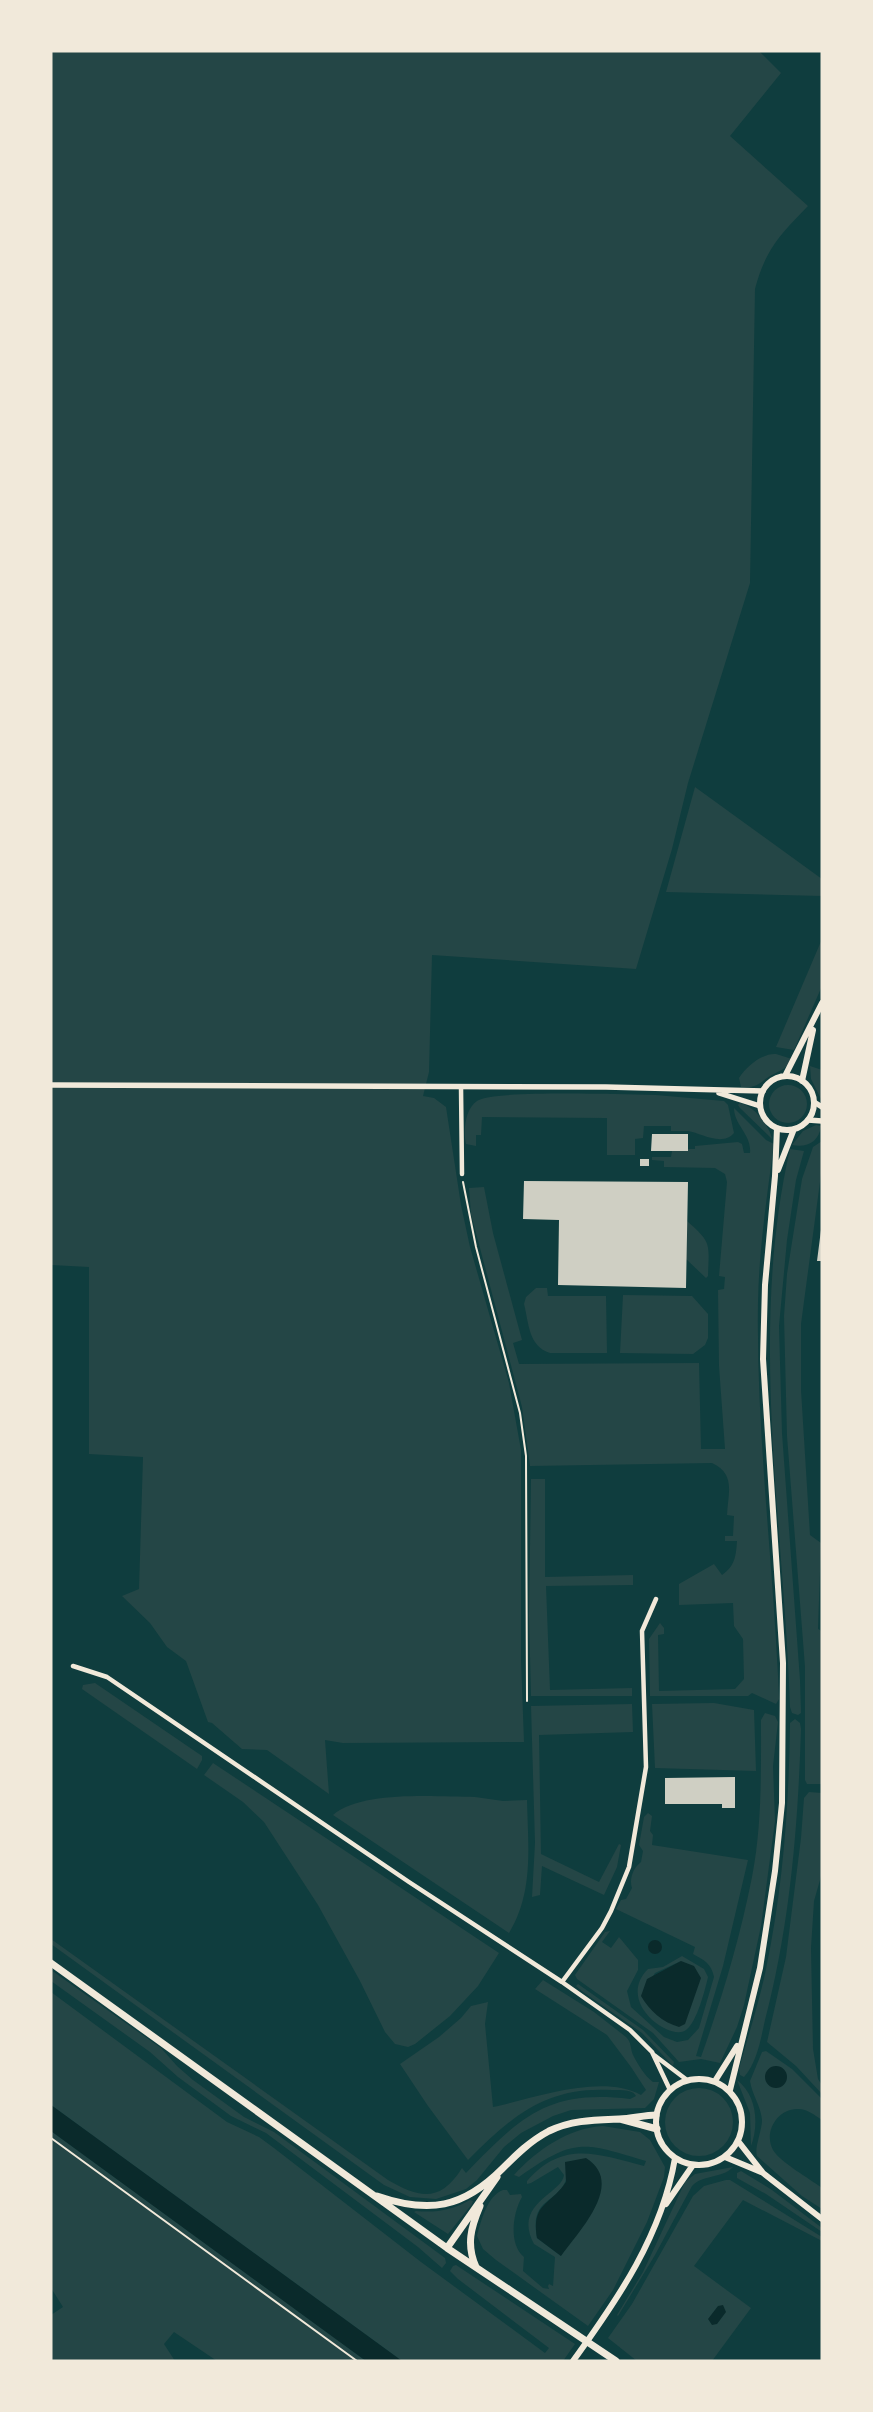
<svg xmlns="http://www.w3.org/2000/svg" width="873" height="2412" font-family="'Archivo Narrow',sans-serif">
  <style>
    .green { fill: #244646; fill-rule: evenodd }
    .water { fill: #0a2a2b }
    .building { fill: #cfcfc3 }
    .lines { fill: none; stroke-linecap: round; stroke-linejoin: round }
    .path { stroke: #f1e9da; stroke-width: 2 }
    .minor { stroke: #f1e9da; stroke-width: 4.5 }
    .tertiary { stroke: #f1e9da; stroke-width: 5.5 }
    .secondary { stroke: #f1e9da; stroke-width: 6 }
    .primary { stroke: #f1e9da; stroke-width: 7 }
  </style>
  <rect width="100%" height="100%" fill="#0f3d3e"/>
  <!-- green -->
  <path class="green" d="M51 51H759L781 73 730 136 808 206C780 235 766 248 755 289L750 583 688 783 672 849 636 969 432 955 429 1072 423 1096 434 1098 446 1107 461 1205 470 1247 509 1383 521 1450V1660L524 1742 343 1743 325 1740 329 1794 267 1750 242 1749 212 1723 208 1722 186 1661 167 1647 150 1623 122 1596 139 1589 143 1457 89 1454V1267L51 1265Z
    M695 787 822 879V896L666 892Z
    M822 939V986L794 1050 776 1047Z
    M776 1054 792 1059C786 1069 783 1069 774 1074 761 1080 759 1089 741 1087L739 1078C746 1067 762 1053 776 1054Z
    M810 1066 822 1070V1101L811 1079Z
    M769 1104a19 19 0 1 1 38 0a19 19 0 1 1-38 0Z
    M615 1094 656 1095 724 1101 728 1105 734 1133C722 1147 701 1133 688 1131 682 1131 676 1131 671 1131V1126H644L643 1138 635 1139V1155H607V1118L482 1117 481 1135H476V1146L466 1144C463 1131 465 1109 477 1101 491 1091 591 1094 615 1094Z
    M740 1103C753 1105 770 1126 772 1139L740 1108 738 1105Z
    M734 1108 766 1140 774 1144C767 1196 759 1249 758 1302 756 1427 772 1552 778 1676L779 1699 776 1704 752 1693 748 1696H650L649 1639 660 1623 664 1628V1634L658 1635 659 1691 735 1689 744 1679 743 1639 734 1626 733 1603 679 1605V1584L714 1564 722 1575C735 1566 736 1556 737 1541H725V1536H733L734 1516 727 1515C728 1493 736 1474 712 1463L530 1466 522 1407 471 1214 469 1188 484 1187 493 1233 522 1340 513 1343 519 1364 699 1363 701 1449H725L719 1366 718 1290 724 1289 725 1277 719 1276 727 1182 725 1174 715 1168 664 1167V1161L652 1160V1157H671L672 1151H687L688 1149H695V1146L738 1142 742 1144 744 1153H750C752 1135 734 1125 734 1108Z
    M816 1125 821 1126C819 1142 807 1148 792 1145L803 1131Z
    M822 1141V1167L801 1324V1390L810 1535 821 1543 818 1629 822 1631V1784H807L805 1780V1667L787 1436 784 1316 787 1274 802 1179 813 1147Z
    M790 1149 804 1151 796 1180 787 1240 779 1326 782 1433 800 1680 801 1713 798 1715 792 1713 790 1707C784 1522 748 1333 790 1149Z
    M687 1221C712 1243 709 1243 708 1276L706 1278 686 1259Z
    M536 1288H547L548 1296H606L607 1353H550C528 1346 529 1323 524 1304L526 1297Z
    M623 1295 692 1296 708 1314V1338L705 1345 693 1354 620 1353Z
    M531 1479H545V1577L633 1575V1585L546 1586 550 1690 632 1688V1696H531L529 1616Z
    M95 1683 202 1756V1760L197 1769 82 1689 83 1685Z
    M714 1703 754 1710 756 1771 655 1768 652 1704Z
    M632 1704 633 1732 539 1735 541 1854 599 1882 619 1844 621 1845 617 1867 604 1895 542 1866 540 1895 532 1897 535 1843 531 1706Z
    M765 1713 775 1716 778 1722 773 1766 775 1821 761 1926 744 2005 737 2027 720 2063 701 2059 679 2062 653 2033 577 1979 575 1975 605 1932 610 1931 602 1942 611 1948 619 1937 638 1960V1970L627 1991 631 2007 664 2037 677 2042 688 2040 699 2028 714 1977C711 1963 704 1960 693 1954L695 1947 616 1909 621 1900 626 1899 632 1888C629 1879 633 1868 641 1862L643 1851 639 1845 644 1817 648 1813 652 1816 650 1831 653 1835 652 1845 748 1860 723 1966 696 2056 701 2057C722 1998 740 1938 752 1877 762 1826 761 1772 761 1720Z
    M795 1719 800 1723 801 1729C798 1826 790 1925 765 2020 761 2038 757 2063 744 2077L740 2075 739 2069C748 2036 759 2003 766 1969 783 1888 789 1806 790 1723Z
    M213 1763 499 1953 478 1986 450 2016 415 2044 408 2047 395 2044 385 2032 360 1981 318 1905 264 1822 243 1802 204 1775Z
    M809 1792 822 1793V1873L814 1901 811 1948 813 2049 818 2079 822 2085V2094L796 2066 767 2042 786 1957 801 1838 804 1798Z
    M475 1797 503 1801 527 1800C528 1847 534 1892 509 1933L333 1815C362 1790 437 1797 475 1797Z
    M51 1939 388 2180C420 2199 441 2202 462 2168L466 2173C520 2117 548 2089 630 2099L636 2096C633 2089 619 2090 612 2090 546 2086 512 2116 468 2160L428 2106 400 2064 439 2037 461 2018 471 2006 488 2002 485 2024 493 2107C534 2098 602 2073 641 2095L646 2090 631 2067 607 2035 535 1989 543 1980 594 2012 626 2037C632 2043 630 2048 633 2055 638 2065 645 2076 653 2082H659L654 2099 645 2108 571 2110 553 2116 521 2133 504 2147 477 2180 466 2189 436 2199 410 2197 384 2185 51 1944Z
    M682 1956 704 1969 708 1977C705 1990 697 2022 686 2030 670 2042 615 2002 648 1969L663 1967ZM681 1961 641 1996 655 1973Z
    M51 1970 161 2048 177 2066 193 2080 244 2117 274 2132 445 2258 446 2263 442 2268 418 2247 266 2133 231 2116 178 2077 150 2052 51 1981Z
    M578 1984 643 2030 674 2062 673 2066 642 2033 583 1992 576 1986Z
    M51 1992 227 2122 259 2137 274 2148 421 2262 545 2353 549 2348 458 2279 450 2271 453 2266 456 2265 575 2344 563 2361H402L51 2105Z
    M766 2051 792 2069 822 2099V2120C814 2115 808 2109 798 2109 778 2108 763 2132 773 2150 781 2163 809 2178 822 2188V2209L802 2196 757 2156C754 2148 762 2131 762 2120 761 2106 752 2095 750 2081L762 2052Z
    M737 2080C757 2095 759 2125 751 2146L750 2113Z
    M665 2122a34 34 0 1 1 68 0a34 34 0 1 1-68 0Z
    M603 2126 640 2132 650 2140 665 2167 664 2177 647 2222 613 2290 588 2326 496 2260 483 2249 477 2236C481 2221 487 2196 503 2190H507L510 2195 521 2194 522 2197C513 2212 508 2244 524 2257L523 2271 543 2288 549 2289 548 2286 549 2284 553 2286 555 2257 534 2244C512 2203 562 2194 564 2175L558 2167 531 2183 527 2184V2181C564 2139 599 2155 644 2166L646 2161C583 2142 575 2137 519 2177L514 2175C537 2150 568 2128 603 2126ZM567 2177 561 2256 537 2238C529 2196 559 2205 567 2177Z
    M51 2131 366 2361H217L174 2332 164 2344 175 2361H51V2315L63 2307 51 2288Z
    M733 2167C722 2179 703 2174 692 2186L655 2255 618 2316 617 2315 643 2272 685 2182 695 2174Z
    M741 2171 772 2190 822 2228V2232L766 2194 737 2178V2173Z
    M726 2180H730L822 2237V2241L743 2200 694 2266 751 2308 712 2361H637L608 2338 632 2304 693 2196 704 2186Z
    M470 2200 473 2201 472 2204 448 2234 414 2212 416 2211C435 2213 453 2210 470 2200Z"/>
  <!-- water -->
  <path class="water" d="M648 1947a7 7 0 1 1 14 0a7 7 0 1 1-14 0Z
    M681 1961 694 1966 701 1978 685 2024 679 2027C662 2022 650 2011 641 1996L647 1979Z
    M765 2077a11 11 0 1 1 22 0a11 11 0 1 1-22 0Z
    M51 2105 402 2361H366L51 2131Z
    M586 2158C626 2183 579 2231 561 2256L537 2238C531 2203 551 2205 566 2182L565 2162Z
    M723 2305 726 2312 717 2324 712 2325 708 2319 718 2306Z"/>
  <!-- building -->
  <path class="building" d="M652 1134H688V1151H651Z
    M640 1159H649V1166H640Z
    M524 1181 688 1182 686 1288 558 1285 559 1220 523 1219Z
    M821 1230H822V1261H817Z
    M735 1777V1808H722V1804H665V1778Z"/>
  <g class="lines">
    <!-- path -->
    <path class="path" d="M463 1182 476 1247 520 1413 526 1456 527 1701
      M51 2138 357 2361"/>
    <!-- minor -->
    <path class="minor" d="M461 1087 462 1174
      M73 1666 107 1677 409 1882 562 1982 630 2030 652 2052 670 2090
      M562 1982 602 1928 611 1911 629 1867 646 1767 642 1631 656 1599
      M654 2055 687 2080"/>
    <!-- tertiary -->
    <path class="tertiary" d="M51 1085 606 1087 763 1091
      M719 1093 760 1106
      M814 1102 822 1107
      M808 1120 822 1121"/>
    <!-- secondary -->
    <path class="secondary" d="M785 1076 822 1003
      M760 1103a27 27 0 1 1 54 0a27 27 0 1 1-54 0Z
      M802 1081 813 1030
      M778 1170 794 1129
      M656 2122a43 43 0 1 1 86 0a43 43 0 1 1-86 0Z
      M715 2081 737 2046
      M730 2090 760 1968 775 1871 782 1803 783 1663 763 1359 765 1285 775 1176 777 1128
      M738 2141 763 2173 822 2219
      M725 2157 761 2172
      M666 2204 693 2165
      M573 2361C618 2299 662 2235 675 2158"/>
    <!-- primary -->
    <path class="primary" d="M51 1963 447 2248 616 2361
      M620 2119 657 2129
      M377 2196C429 2214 463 2208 502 2169 516 2155 530 2141 549 2131 572 2120 594 2120 619 2119 631 2119 644 2115 656 2115
      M447 2248 497 2177
      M476 2267C466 2245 471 2227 480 2206"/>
  </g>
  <!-- border -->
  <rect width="873" height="2412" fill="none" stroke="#f1e9da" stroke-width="105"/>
</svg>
